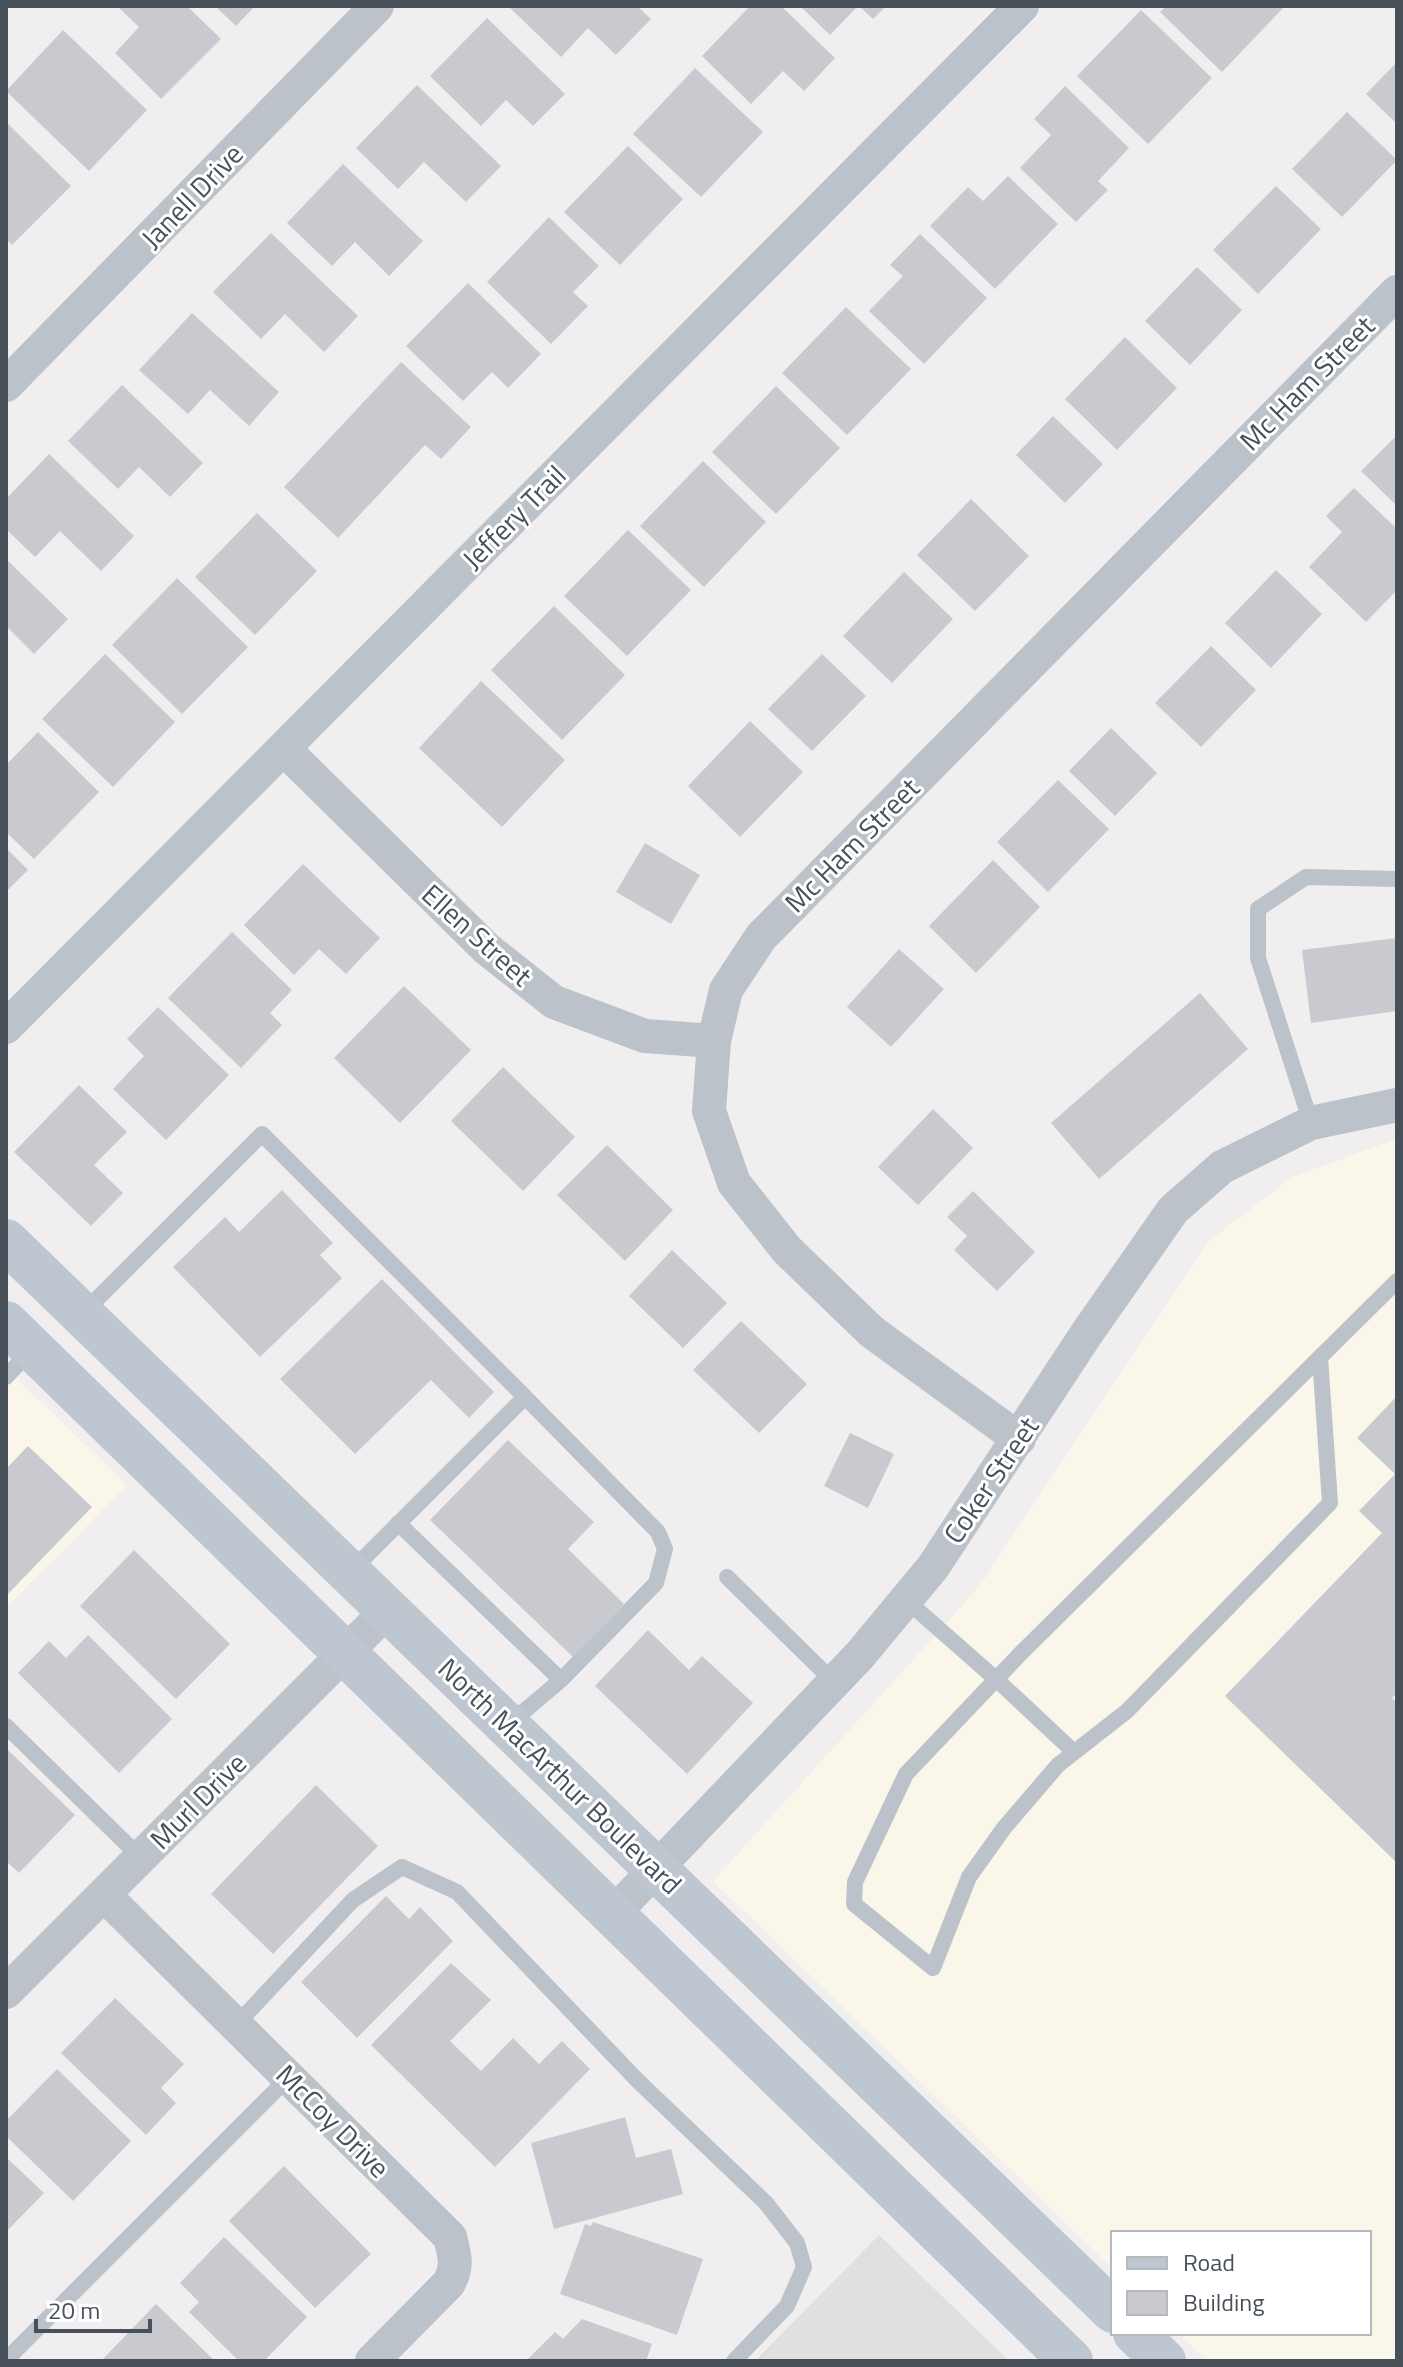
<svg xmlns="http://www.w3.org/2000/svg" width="1403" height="2367" font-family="'Titillium Web',sans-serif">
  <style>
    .commercial { fill: #faf6e9 }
    .education { fill: #e1e0df }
    .building { fill: #c9cad0 }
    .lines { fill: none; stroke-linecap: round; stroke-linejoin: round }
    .service { stroke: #bbc2c9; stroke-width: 16 }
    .minor { stroke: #bbc2c9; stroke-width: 34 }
    .secondary { stroke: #bec6d0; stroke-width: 44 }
    .labels { text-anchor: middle; stroke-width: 6; stroke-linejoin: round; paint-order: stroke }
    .street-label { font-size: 28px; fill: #485059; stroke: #fff }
  </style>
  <rect width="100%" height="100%" fill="#f0eeee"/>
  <!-- commercial -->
  <path class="commercial" d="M1391 1141H1397V2361H1207L1179 2333H1369V2233H1113V2269L713 1881 979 1587 1209 1241 1292 1177Z
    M6 1368 127 1485 6 1609Z"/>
  <!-- education -->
  <path class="education" d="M879 2235 1009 2361H755Z"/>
  <!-- building -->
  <path class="building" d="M117 6H187L221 39 161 99 115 53 139 27Z
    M215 6H255L236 26Z
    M508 6H637L651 19 616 55 588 28 561 57Z
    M750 6H781L835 58 804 91 783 71 751 104 702 56Z
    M800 6H858L830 35Z
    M859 6H886L873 19Z
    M1167 6H1281L1283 8 1222 72 1160 12Z
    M1141 10 1212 78 1148 144 1077 76Z
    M487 18 565 94 533 126 506 100 481 126 430 76Z
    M63 30 147 110 89 171 6 91Z
    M1397 62V124L1366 94Z
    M695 68 763 132 701 197 633 134Z
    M417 85 501 166 466 202 424 162 398 189 356 148Z
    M1065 86 1129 148 1098 181 1108 190 1076 222 1020 168 1051 135 1034 119Z
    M1347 112 1397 160 1342 217 1292 169Z
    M6 122 71 186 12 245 6 239Z
    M628 146 683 199 620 265 564 212Z
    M343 164 423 241 389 276 355 242 332 266 287 223Z
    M1008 176 1058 224 995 289 930 226 968 187 983 201Z
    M1276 186 1321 229 1258 294 1213 250Z
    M549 217 599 266 573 292 588 306 551 344 487 282Z
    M271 233 358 316 324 352 285 314 261 339 213 292Z
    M920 234 987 298 924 364 869 311 903 276 890 265Z
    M1197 267 1242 310 1190 365 1145 321Z
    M468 283 541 354 508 388 492 372 463 401 406 346Z
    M846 307 911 369 847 435 782 373Z
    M192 313 279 392 249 426 210 390 188 414 139 370Z
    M1125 337 1177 388 1117 450 1065 399Z
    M401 362 471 427 441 459 425 445 338 538 284 487Z
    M122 385 203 463 170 497 139 467 118 489 68 441Z
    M776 386 840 448 776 514 712 452Z
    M1053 416 1103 464 1065 503 1016 455Z
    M1397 435V506L1361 471Z
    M49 454 134 536 101 571 60 531 35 557 6 529V499Z
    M703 461 766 522 704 587 640 526Z
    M1354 488 1397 529V590L1366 622 1309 567 1342 532 1326 516Z
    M971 499 1029 556 975 611 917 555Z
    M257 513 317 571 255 635 195 577Z
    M628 530 691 590 627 656 564 596Z
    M6 559 68 619 34 654 6 626Z
    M1276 570 1322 614 1271 668 1225 623Z
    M904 572 953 619 892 683 843 636Z
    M177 578 248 647 182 714 112 645Z
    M554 606 625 675 562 740 491 670Z
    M1211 646 1256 690 1201 747 1155 703Z
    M105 654 175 722 113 787 42 719Z
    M822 654 866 696 812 751 768 709Z
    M481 681 565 760 502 827 419 748Z
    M750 721 803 772 740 837 688 786Z
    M1111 728 1157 773 1115 816 1069 771Z
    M38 732 99 792 34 859 6 832V765Z
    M1058 780 1109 829 1048 892 997 842Z
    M645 843 700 875 671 924 616 892Z
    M6 848 28 870 6 892Z
    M993 860 1040 907 976 973 929 926Z
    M303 864 380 938 346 974 319 949 294 975 244 925Z
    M232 932 292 990 270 1013 282 1025 241 1068 168 998Z
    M1397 938V1011L1311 1023 1302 950Z
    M899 949 944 989 891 1047 847 1007Z
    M404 986 471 1050 400 1123 334 1058Z
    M1200 993 1248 1049 1099 1179 1051 1123Z
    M158 1007 229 1075 166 1140 113 1089 144 1056 127 1039Z
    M503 1067 575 1137 523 1191 451 1121Z
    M79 1085 127 1132 94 1165 123 1193 91 1226 14 1152Z
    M933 1109 973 1148 918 1205 878 1167Z
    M607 1145 673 1210 625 1261 557 1195Z
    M282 1190 333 1243 320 1255 342 1278 260 1357 173 1267 225 1217 239 1232Z
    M973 1191 1035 1252 997 1291 954 1250 967 1236 947 1217Z
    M672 1250 727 1303 683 1348 629 1296Z
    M382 1279 494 1392 469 1418 431 1380 355 1454 280 1379Z
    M741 1321 807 1384 759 1433 693 1370Z
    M1397 1396V1693L1392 1698 1397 1703V1863L1225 1696 1382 1533 1359 1511 1395 1474 1357 1438Z
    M850 1433 894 1454 868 1508 824 1486Z
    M508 1440 594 1522 568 1549 624 1604 573 1657 430 1520Z
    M28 1446 92 1507 6 1596V1469Z
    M134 1550 230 1644 176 1699 80 1606Z
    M648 1630 689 1670 702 1656 753 1703 687 1774 595 1686Z
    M88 1635 172 1719 119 1773 18 1673 49 1641 66 1658Z
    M6 1748 75 1815 19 1873 6 1861Z
    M316 1785 378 1846 273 1954 211 1894Z
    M386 1896 409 1919 420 1907 453 1941 357 2038 301 1982Z
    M451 1963 491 2000 450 2041 481 2071 513 2038 539 2064 562 2041 590 2069 495 2167 371 2045Z
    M115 1998 184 2064 161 2088 176 2103 146 2135 61 2053Z
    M57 2069 131 2141 73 2201 6 2136V2121Z
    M625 2117 636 2158 671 2149 683 2194 554 2229 531 2143Z
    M6 2157 44 2193 6 2232Z
    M284 2166 371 2254 315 2308 229 2221Z
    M593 2222 703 2259 677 2335 560 2294 585 2224 591 2226Z
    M224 2237 307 2317 264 2361H239L189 2312 199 2302 180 2283Z
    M156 2304 215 2361H101Z
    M582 2319 652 2344 646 2361H526L555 2332 563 2339Z"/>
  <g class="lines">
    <!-- service -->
    <path class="service" d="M1311 1123 1258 958V909L1306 877 1397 879
      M83 1313 262 1134 525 1397 350 1572
      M1320 1357 1330 1503 1127 1711 1058 1765 1004 1828 969 1877 933 1968 854 1904 855 1882 906 1774 1021 1653 1397 1281
      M6 1377 31 1350
      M398 1523 561 1680
      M727 1577 834 1682
      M906 1600 997 1680 1074 1752
      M509 1724 561 1680 656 1583 665 1549 658 1532 525 1397
      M6 1726 141 1858
      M236 2025 353 1900 402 1867 457 1892 638 2081 766 2203 797 2243 804 2267 787 2306 734 2361
      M6 2360 289 2077"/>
    <!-- minor -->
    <path class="minor" d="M6 385 377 6
      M284 749 487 949 554 1002 645 1036 714 1041
      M6 1027 1022 6
      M1019 1439 872 1332 787 1250 734 1183 709 1111 714 1041 726 990 761 937 1397 292
      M104 1895 450 2237C455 2257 458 2265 449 2283L372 2361
      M612 1915 860 1655 933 1567 1087 1333 1173 1210 1222 1167 1311 1123 1397 1105
      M6 1992 388 1610"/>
    <!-- secondary -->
    <path class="secondary" d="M6 1241 1113 2311
      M6 1323 1071 2361
      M1135 2333 1164 2361"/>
  </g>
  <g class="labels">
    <!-- street labels -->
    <g class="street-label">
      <text transform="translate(192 196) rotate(-46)" y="10">Janell Drive</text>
      <text transform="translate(1307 383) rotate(-45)" y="10">Mc Ham Street</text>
      <text transform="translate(514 517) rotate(-45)" y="10">Jeffery Trail</text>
      <text transform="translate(852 845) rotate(-45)" y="10">Mc Ham Street</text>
      <text transform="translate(477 935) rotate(42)" y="10">Ellen Street</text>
      <text transform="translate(991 1480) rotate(-56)" y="10">Coker Street</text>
      <text transform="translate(560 1776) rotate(44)" y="10">North MacArthur Boulevard</text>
      <text transform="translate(198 1801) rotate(-45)" y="10">Murl Drive</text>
      <text transform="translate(333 2121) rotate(45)" y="10">McCoy Drive</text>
    </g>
  </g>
  <!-- border -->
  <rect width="1403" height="2367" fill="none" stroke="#485059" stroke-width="16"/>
  <!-- legend -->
  <rect x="1111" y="2231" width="260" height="104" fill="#ffffff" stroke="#b6b9bd" stroke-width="2"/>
  <rect x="1127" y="2257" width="40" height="12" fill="#bec6d0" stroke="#b6b9bd" stroke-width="2"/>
  <text x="1183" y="2271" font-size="24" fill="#485059">Road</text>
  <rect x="1127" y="2291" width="40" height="24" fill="#c9cad0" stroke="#b6b9bd" stroke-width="2"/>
  <text x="1183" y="2311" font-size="24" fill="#485059">Building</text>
  <!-- scale -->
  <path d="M36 2319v12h114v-12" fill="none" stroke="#485059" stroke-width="4"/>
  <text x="48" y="2319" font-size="24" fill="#485059" stroke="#ffffff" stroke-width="6" paint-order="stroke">20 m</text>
</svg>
